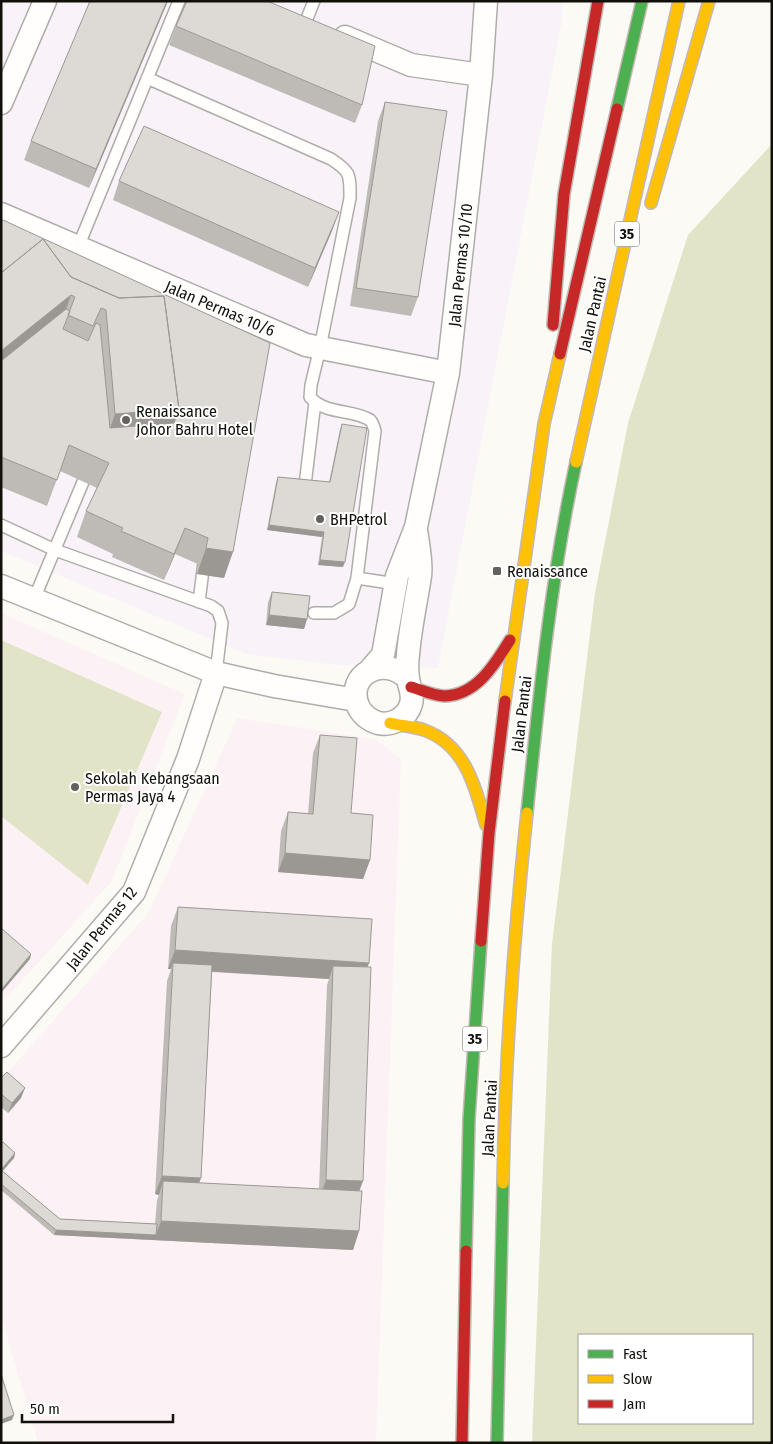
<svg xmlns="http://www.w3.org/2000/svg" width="773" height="1444" font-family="'Fira Sans Condensed',sans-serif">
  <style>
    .commercial { fill: #f9f3f9 }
    .education { fill: #fcf2f6 }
    .green { fill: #e1e4c6; fill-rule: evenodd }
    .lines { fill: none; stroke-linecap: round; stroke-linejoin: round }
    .lane-casing { stroke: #afada8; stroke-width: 14 }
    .street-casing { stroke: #afada8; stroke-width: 25 }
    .fast-casing { stroke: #c3b8b3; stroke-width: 14 }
    .slow-casing { stroke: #c3b8b3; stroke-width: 14 }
    .jam-casing { stroke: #c3b8b3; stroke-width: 14 }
    .lane { stroke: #fffefd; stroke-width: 11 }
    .street { stroke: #fffefd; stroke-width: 22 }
    .fast { stroke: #4caf50; stroke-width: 11 }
    .slow { stroke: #ffc107; stroke-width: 11 }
    .jam { stroke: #c62828; stroke-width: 11 }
    .wall { fill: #bebbb6; fill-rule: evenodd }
    .shaded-wall { fill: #9b9894 }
    .building { fill: #ddd9d4; stroke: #9b9894 }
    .poi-dot { fill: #64625c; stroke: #fff; stroke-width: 2 }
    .labels { text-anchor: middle; stroke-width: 4; stroke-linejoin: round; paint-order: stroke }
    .shield { fill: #fff; stroke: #595854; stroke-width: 1 }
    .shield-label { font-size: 15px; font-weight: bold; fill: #12100a }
    .street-label { font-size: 16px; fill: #12100a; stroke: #fff }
    .poi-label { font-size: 16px; fill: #12100a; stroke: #fff; text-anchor: start }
  </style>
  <rect width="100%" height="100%" fill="#fcfaf4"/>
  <!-- commercial -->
  <path class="commercial" d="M1 1H563L562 21 438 668 337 665 246 654 1 551Z"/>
  <!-- education -->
  <path class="education" d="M1 613 185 694 112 881 1 1004Z
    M237 718 375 739 401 759 376 1443H38L1 1316V1080L149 912Z"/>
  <!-- green -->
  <path class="green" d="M772 144V1443H532L552 944 595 593 628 423 688 235ZM579 1335H752V1423H579Z
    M1 640 162 712 88 885 1 816Z"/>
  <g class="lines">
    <!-- lane casing -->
    <g class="lane-casing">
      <path id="lane" d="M306 21 314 1
        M147 78 331 159C351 172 350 175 350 198L320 348 311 385 310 397C325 415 353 409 370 420 373 423 374 427 375 431L357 578 396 584
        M78 247 179 1
        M305 485 315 402
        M1 525 55 550 211 606 218 611 222 623 216 673
        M34 599 83 482
        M199 602 204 562
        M314 613H334L349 604 357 578"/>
    </g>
    <!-- street casing -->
    <g class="street-casing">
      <path id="street" d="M345 37 411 65 481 75
        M1 103 45 1
        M1 214 306 345 448 373
        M1 586 216 673 274 686 356 700
        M370 670 383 655 397 576 416 527 448 373 481 75 486 1
        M408 679C385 654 345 674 358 706 362 715 369 720 378 723 392 726 407 718 411 704 414 693 409 688 408 678 407 671 407 662 408 655 410 629 416 602 420 576 422 562 418 545 416 530
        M1 1046 134 892 188 759 216 673"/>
    </g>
    <!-- fast casing -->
    <g class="fast-casing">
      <path id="fast" d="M617 109 642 1
        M527 813C539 696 551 577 576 462
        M466 1251 469 1119 481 941
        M497 1443 503 1183"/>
    </g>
    <!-- slow casing -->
    <g class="slow-casing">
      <path id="slow" d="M651 203 709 1
        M576 462 679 1
        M505 701 544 424 560 354
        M390 723C401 726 413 726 424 730 466 745 475 787 486 825
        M503 1183C505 1061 514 935 527 813"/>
    </g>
    <!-- jam casing -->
    <g class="jam-casing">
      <path id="jam" d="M553 325 564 194 598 1
        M560 354 617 109
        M411 687C422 690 434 696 445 696 477 695 495 664 510 640
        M481 941 489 833 505 701
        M462 1443 466 1251"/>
    </g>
    <!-- lane -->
    <use href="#lane" class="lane"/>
    <!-- street -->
    <use href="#street" class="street"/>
    <!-- fast -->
    <use href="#fast" class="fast"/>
    <!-- slow -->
    <use href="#slow" class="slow"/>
    <!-- jam -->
    <use href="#jam" class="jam"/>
  </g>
  <!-- wall -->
  <path class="wall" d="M168 1 89 188 24 160 31 141Z
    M176 26 362 105 355 123 169 45Z
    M385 102 418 297 411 316 350 306 378 121Z
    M119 181 332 231 308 287 113 200Z
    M1 221 270 343 224 578 197 574 198 564 175 554 164 580 112 557 113 554 77 537 86 511 97 488 60 471 47 506 1 487Z
    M342 424 343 567 318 565 322 537 267 530 276 482 278 477 329 482 340 429Z
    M272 592 307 619 304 629 266 625 268 602Z
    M320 735 370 860 363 879 278 872 281 831 288 812 308 814 313 753Z
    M178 907 369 963 367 967 359 1191V1231L353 1250 54 1235 1 1190V1145L15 1153 14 1158 2 1171 60 1219 155 1224 157 1200 159 1195 155 1194 167 981 171 969H168L171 926ZM212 972 329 979 327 985 319 1189 199 1183 201 1178Z
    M1 1078 21 1098 8 1113 1 1107Z"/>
  <!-- shaded-wall -->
  <path class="shaded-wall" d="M167 1H168L89 188 96 169Z
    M339 212 332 231 308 287 315 268Z
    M71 295 57 335 1 379V351Z
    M179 409 165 449 101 454 115 414Z
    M269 525 324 532 322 537 267 530Z
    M185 528 175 554 164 580 174 554Z
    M206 548 233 552 224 578 197 574Z
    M320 560 345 562 343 567 318 565Z
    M269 615 307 619 304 629 266 625Z
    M285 853 370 860 363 879 278 872Z
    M175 950 369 963 362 981 333 966 329 979 173 969V963L171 969H168Z
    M31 954 30 959 1 993V990Z
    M25 1088 21 1098 8 1113 12 1103Z
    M15 1153 14 1158 1 1173V1170Z
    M162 1176 201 1178 194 1196 163 1181 159 1195 155 1194Z
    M326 1180 363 1181 356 1200 319 1199Z
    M161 1221 359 1231 353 1250 54 1235 56 1230 156 1235Z
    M14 1415 12 1420 1 1424V1420Z"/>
  <!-- building -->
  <path class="building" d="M90 1H167L96 169 31 141Z
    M187 1H267L375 46 362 105 176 26Z
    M385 102 447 111 418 297 356 288Z
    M144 126 339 212 315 268 119 181Z
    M3 220 270 343 233 552 206 548 208 538 185 528 174 554 121 531 123 528 86 511 109 463 69 445 57 480 1 457V361L66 309 70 311 63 329 88 341 96 323 100 325 110 428 174 423 179 409 164 296 119 298 71 277 43 239 1 273V221Z
    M43 239 71 277 119 298 164 296 179 409 115 414 106 310 101 308 93 326 68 315 75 297 71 295 1 351V273Z
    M342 424 367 428 345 562 320 560 324 532 269 525 278 477 330 482Z
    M272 592 310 596 307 619 269 615Z
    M320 735 357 738 351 813 373 815 370 860 285 853 288 812 313 814Z
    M178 907 372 919 369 963 175 950Z
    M1 928 31 954 1 990V969L2 967H1Z
    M173 963 212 965 201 1178 162 1176Z
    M333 966 371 967 363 1181 326 1180Z
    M7 1072 25 1088 12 1103 1 1094V1078Z
    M3 1142 15 1153 1 1170V1145Z
    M1 1170 60 1219 157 1224 156 1235 56 1230 1 1184Z
    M163 1181 362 1191 359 1231 161 1221Z
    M1 1374 14 1415 1 1420Z"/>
  <!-- markers -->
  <g class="poi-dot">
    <circle cx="126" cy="420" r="5"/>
    <circle cx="320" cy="519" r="5"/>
    <rect x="492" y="566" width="10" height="10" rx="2.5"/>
    <circle cx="75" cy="787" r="5"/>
  </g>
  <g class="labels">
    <!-- shield labels -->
    <g class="shield">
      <rect x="614.5" y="221.5" width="25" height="25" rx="4"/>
      <rect x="462.5" y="1026.5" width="25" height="25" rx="4"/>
    </g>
    <g class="shield-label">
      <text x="627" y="239">35</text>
      <text x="475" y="1044">35</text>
    </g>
    <!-- street labels -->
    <g class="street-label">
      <text transform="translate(460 265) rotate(-84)" y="6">Jalan Permas 10/10</text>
      <text transform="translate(220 308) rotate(23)" y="6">Jalan Permas 10/6</text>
      <text transform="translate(592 314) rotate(-77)" y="6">Jalan Pantai</text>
      <text transform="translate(521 714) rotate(-83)" y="6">Jalan Pantai</text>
      <text transform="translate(101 928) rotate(-51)" y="6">Jalan Permas 12</text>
      <text transform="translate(489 1118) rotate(-87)" y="6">Jalan Pantai</text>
    </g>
    <!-- poi labels -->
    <g class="poi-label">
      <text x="136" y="417">Renaissance<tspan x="136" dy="18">Johor Bahru Hotel</tspan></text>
      <text x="330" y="525">BHPetrol</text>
      <text x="507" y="577">Renaissance</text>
      <text x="85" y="784">Sekolah Kebangsaan<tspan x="85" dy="18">Permas Jaya 4</tspan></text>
    </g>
  </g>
  <!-- border -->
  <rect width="773" height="1444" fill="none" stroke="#12100a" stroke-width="5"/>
  <!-- legend -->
  <rect x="578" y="1334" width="175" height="90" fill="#ffffff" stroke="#a09f9d"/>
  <rect x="588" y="1350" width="25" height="8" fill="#4caf50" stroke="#a09f9d"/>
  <text x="623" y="1359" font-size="15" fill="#12100a">Fast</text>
  <rect x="588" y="1375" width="25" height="8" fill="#ffc107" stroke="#a09f9d"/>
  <text x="623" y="1384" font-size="15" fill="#12100a">Slow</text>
  <rect x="588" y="1400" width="25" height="8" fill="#c62828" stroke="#a09f9d"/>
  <text x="623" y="1409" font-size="15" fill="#12100a">Jam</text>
  <!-- scale -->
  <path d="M22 1414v8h151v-8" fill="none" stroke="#12100a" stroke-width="2.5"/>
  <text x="30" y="1414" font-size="15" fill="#12100a" stroke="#ffffff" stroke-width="4" paint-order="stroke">50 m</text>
</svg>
